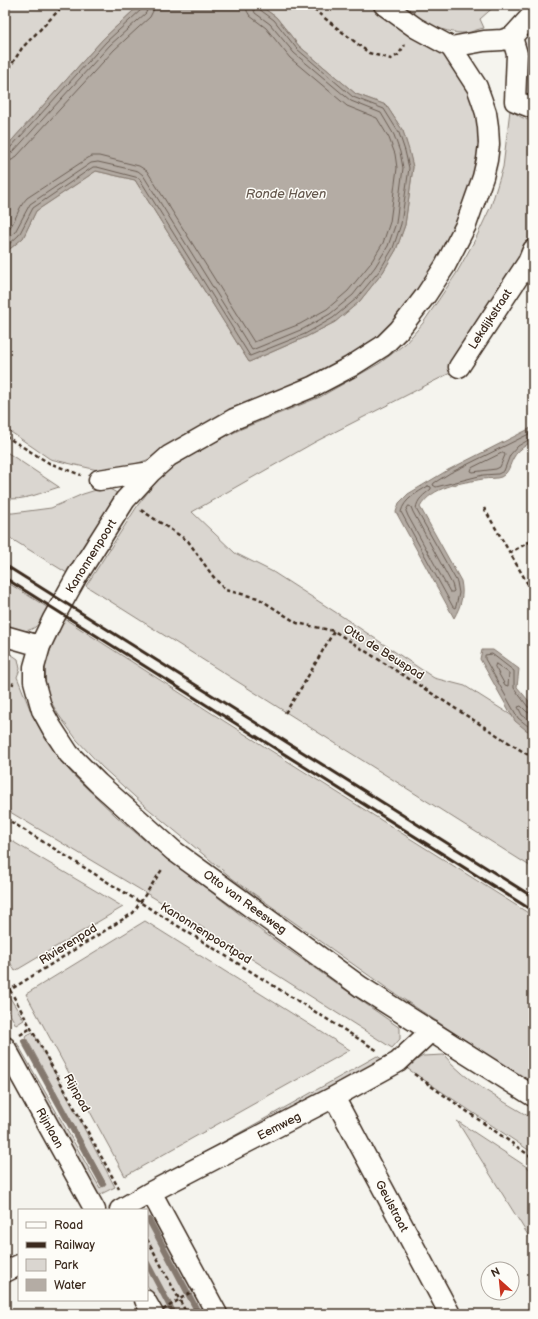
<svg xmlns="http://www.w3.org/2000/svg" width="538" height="1319" font-family="'Balsamiq Sans',sans-serif">
  <style>
    .green { fill: #dad6d0; stroke: #8a8077 }
    .water { fill: #b4aca4; stroke: #84786e }
    .lines { fill: none; stroke-linecap: round; stroke-linejoin: round }
    .shore { stroke: #6b5e54; stroke-width: 1 }
    .stream { stroke: #84786e; stroke-width: 6 }
    .minor-casing { stroke: #3b2a1e; stroke-width: 23 }
    .path { stroke: #3b2a1e; stroke-width: 2.5; stroke-dasharray: 4 3; stroke-linecap: butt }
    .minor { stroke: #fdfcf7; stroke-width: 20 }
    .rail { stroke: #3b2a1e; stroke-width: 3 }
    .path-bridge { stroke: #3b2a1e; stroke-width: 2.5; stroke-dasharray: 4 3; stroke-linecap: butt }
    .labels { text-anchor: middle; stroke-width: 3; stroke-linejoin: round; paint-order: stroke }
    .street-label { font-size: 12px; fill: #3b2a1e; stroke: #fdfcf7 }
    .water-label { font-size: 13px; font-style: italic; fill: #65584d; stroke: #fdfcf7 }
  </style>
  <rect width="100%" height="100%" fill="#f5f4ee"/>
  <filter id="ink" filterUnits="userSpaceOnUse"><feTurbulence type="fractalNoise" baseFrequency=".025" numOctaves="2"/><feDisplacementMap in="SourceGraphic" scale="8" xChannelSelector="R" yChannelSelector="G"/><feConvolveMatrix kernelMatrix="1 2 1 2 8 2 1 2 1" color-interpolation-filters="sRGB"/></filter>
  <g filter="url(#ink)">
    <!-- green -->
    <path class="green" d="M5 5H142L133 11 103 39 5 148Z
      M259 5H371L445 55 477 102 486 160 446 259 372 349 153 458 126 467 106 472 50 459 5 428V253L23 238 36 211 96 171 135 180 249 362 306 337 335 322 359 302 383 272 396 250 405 225 413 167 403 131 386 105 356 94 299 46 276 17Z
      M397 5H496L480 19 484 28C478 29 472 32 466 33 442 34 416 18 397 5Z
      M510 110 521 117 533 122V237L525 258 454 371 315 442 192 512 235 553 273 572 343 617 434 678 465 686 533 729V868L86 586 138 505 159 478 174 466 209 445 241 429 320 397 380 363 406 343 423 323 456 274 476 238 491 206 503 167Z
      M5 451 59 487C43 492 22 502 5 498Z
      M106 487 117 493 119 502 67 573 5 535V513H13L51 508 83 494Z
      M5 581 50 609C37 629 28 638 5 624Z
      M65 619 224 721 533 916V1085L388 989 233 879 145 806 102 767 77 740 58 714 46 693 45 664 56 635Z
      M5 650 18 659 20 669 17 677 32 714 46 740 62 762 75 777 116 816 149 844 263 932 400 1028V1039L392 1048 181 914 5 809Z
      M5 837 123 907 15 971 5 953Z
      M145 921 350 1050 125 1176 26 994Z
      M5 990 24 1020 16 1025 5 1005Z
      M33 1032 115 1187 97 1196 11 1046 17 1043 100 1188 106 1184 25 1036Z
      M444 1055C467 1083 502 1100 533 1119V1153L405 1067 423 1056Z
      M377 1056 385 1061 132 1193Z
      M457 1121 533 1171V1243Z
      M153 1208 213 1314H163L147 1285V1212Z"/>
    <!-- water -->
    <path class="water" d="M142 5H259L276 17 299 46 356 94 386 105 403 131 409 150 413 167 405 225 396 250 383 272 359 302 335 322 306 337 249 362 135 180 96 171 36 211 23 238 5 253V148L103 39 133 11Z
      M533 427V441C526 445 518 450 514 457 509 465 510 472 501 477 496 479 489 478 483 479 461 483 432 486 420 507L461 581C464 595 461 606 454 618L396 512 399 503 408 494 448 470Z
      M482 650H493L519 669 517 687 533 706V733L526 730 515 721 480 659Z"/>
    <g class="lines">
      <!-- shore -->
      <path class="shore" d="M5 150 10 148 106 42 142 9 143 5
        M5 155 13 152 110 45 146 13 148 5
        M5 161 12 160 17 156 114 50 150 17 153 11 154 5
        M5 233C16 224 17 208 27 198L88 158 92 156H99L139 166 147 171 254 342 300 324 327 309 348 291 370 264 383 243 390 222 397 168 395 154 389 138 377 118 347 106 290 58 266 28 250 16 247 11 246 5
        M5 241 15 232 30 204 91 163 98 162 138 171 143 175 252 350 303 329 330 314 353 295 375 267 388 246 396 223 403 168 400 152 394 135 381 113 351 101 294 53 270 24 255 13 252 5
        M5 248 19 235 33 208 93 167H97L139 178 250 356 305 334 333 318 356 299 380 270 393 248 401 224 409 168 405 151 399 133 384 109 353 97 297 49 274 20 259 9 258 5
        M533 432 450 473 434 483 433 485 436 487 483 475 498 474 504 471 510 455 518 446 530 439 533 438
        M502 453H504L505 455 500 467 496 469 473 472 471 471 472 468Z
        M428 486 431 487V489C424 495 417 499 416 509L457 582 459 593 456 606 455 608 453 607 401 512C404 499 417 493 428 486Z
        M409 506 411 507 413 512 452 584 454 591 453 592H450L408 516 406 511Z
        M496 664 509 673 508 686 505 685 495 667Z
        M533 708 528 707 514 688V671L492 654 485 655V659L518 718 528 726 533 728
        M533 713 527 712 521 706 518 707 522 715 533 723"/>
      <!-- stream -->
      <path class="stream" d="M24 1041 103 1184
        M149 1220 199 1314
        M147 1263 174 1314"/>
      <!-- minor casing -->
      <g class="minor-casing">
        <path id="minor" d="M384 5 416 28 451 47 477 87 482 101 486 113 488 127 489 144 487 160 483 177 466 225 445 266 426 295 399 330 383 346 350 367 312 387 234 419 169 456 151 472 125 500 77 576 53 619 40 646 34 667V681L42 710 52 728 69 754 98 783 174 851 361 987 533 1096
          M512 37 517 54 515 101 533 108
          M451 47 484 41 502 40 512 37 533 14
          M459 367 528 262 533 250
          M99 480 151 472
          M5 636 40 646
          M5 1047 95 1210
          M334 1097 450 1314
          M151 1192 217 1314
          M120 1210 151 1192 334 1097 398 1062 431 1031
          M5 1272 19 1265
          M145 1300 153 1314"/>
      </g>
      <!-- path -->
      <path class="path" d="M308 5 369 53 391 59 398 55 405 45
        M5 75 22 48 64 5
        M5 436 49 463 81 475
        M484 508 533 593
        M141 510 188 541 212 575 225 590 258 598 297 623 334 631 533 758
        M509 553 533 540
        M5 682 14 684
        M285 713 303 685 334 631
        M5 818 378 1051
        M5 981 10 990 133 913 163 868
        M10 990 119 1189
        M20 1035 31 1028
        M414 1074 533 1158
        M147 1239 187 1314"/>
      <!-- minor -->
      <use href="#minor" class="minor"/>
      <!-- rail -->
      <path class="rail" d="M5 565 533 897
        M5 578 533 911"/>
      <!-- path-bridge -->
      <path class="path-bridge" d="M163 1310 194 1290"/>
    </g>
  </g>
  <g class="labels">
    <!-- street labels -->
    <g class="street-label">
      <text transform="translate(490 319) rotate(-57)" y="4">Lekdijkstraat</text>
      <text transform="translate(91 556) rotate(-58)" y="4">Kanonnenpoort</text>
      <text transform="translate(384 652) rotate(32)" y="4">Otto de Beuspad</text>
      <text transform="translate(245 902) rotate(36)" y="4">Otto van Reesweg</text>
      <text transform="translate(206 933) rotate(32)" y="4">Kanonnenpoortpad</text>
      <text transform="translate(68 944) rotate(-32)" y="4">Rivierenpad</text>
      <text transform="translate(77 1093) rotate(61)" y="4">Rijnpad</text>
      <text transform="translate(279 1126) rotate(-27)" y="4">Eemweg</text>
      <text transform="translate(50 1128) rotate(61)" y="4">Rijnlaan</text>
      <text transform="translate(392 1206) rotate(62)" y="4">Geulstraat</text>
    </g>
    <!-- water labels -->
    <g class="water-label">
      <text x="286" y="198">Ronde Haven</text>
    </g>
  </g>
  <!-- margin -->
  <rect width="538" height="1319" fill="none" stroke="#fdfcf7" stroke-width="20"/>
  <rect x="10" y="10" width="518" height="1299" fill="none" stroke="#3b2a1e" stroke-width="1.5" filter="url(#ink)"/>
  <!-- legend -->
  <rect x="18" y="1209" width="130" height="92" fill="#fdfcf7" stroke="#afa8a0"/>
  <rect x="26" y="1222" width="20" height="6" fill="#fdfcf7" stroke="#afa8a0"/>
  <text x="54" y="1229" font-size="12" fill="#3b2a1e">Road</text>
  <rect x="26" y="1242" width="20" height="6" fill="#3b2a1e" stroke="#afa8a0"/>
  <text x="54" y="1249" font-size="12" fill="#3b2a1e">Railway</text>
  <rect x="26" y="1259" width="20" height="12" fill="#dad6d0" stroke="#afa8a0"/>
  <text x="54" y="1269" font-size="12" fill="#3b2a1e">Park</text>
  <rect x="26" y="1279" width="20" height="12" fill="#b4aca4" stroke="#afa8a0"/>
  <text x="54" y="1289" font-size="12" fill="#3b2a1e">Water</text>
  <!-- north arrow -->
  <g transform="translate(500 1281) rotate(333)"><circle r="19" fill="#fdfcf7" stroke="#afa8a0"/>
  <path d="M0-3L7 15L0 10L-7 15Z" fill="#c8321e"/>
  <text y="-6" font-size="11" font-weight="bold" text-anchor="middle" fill="#3b2a1e">N</text>
  </g>
</svg>
